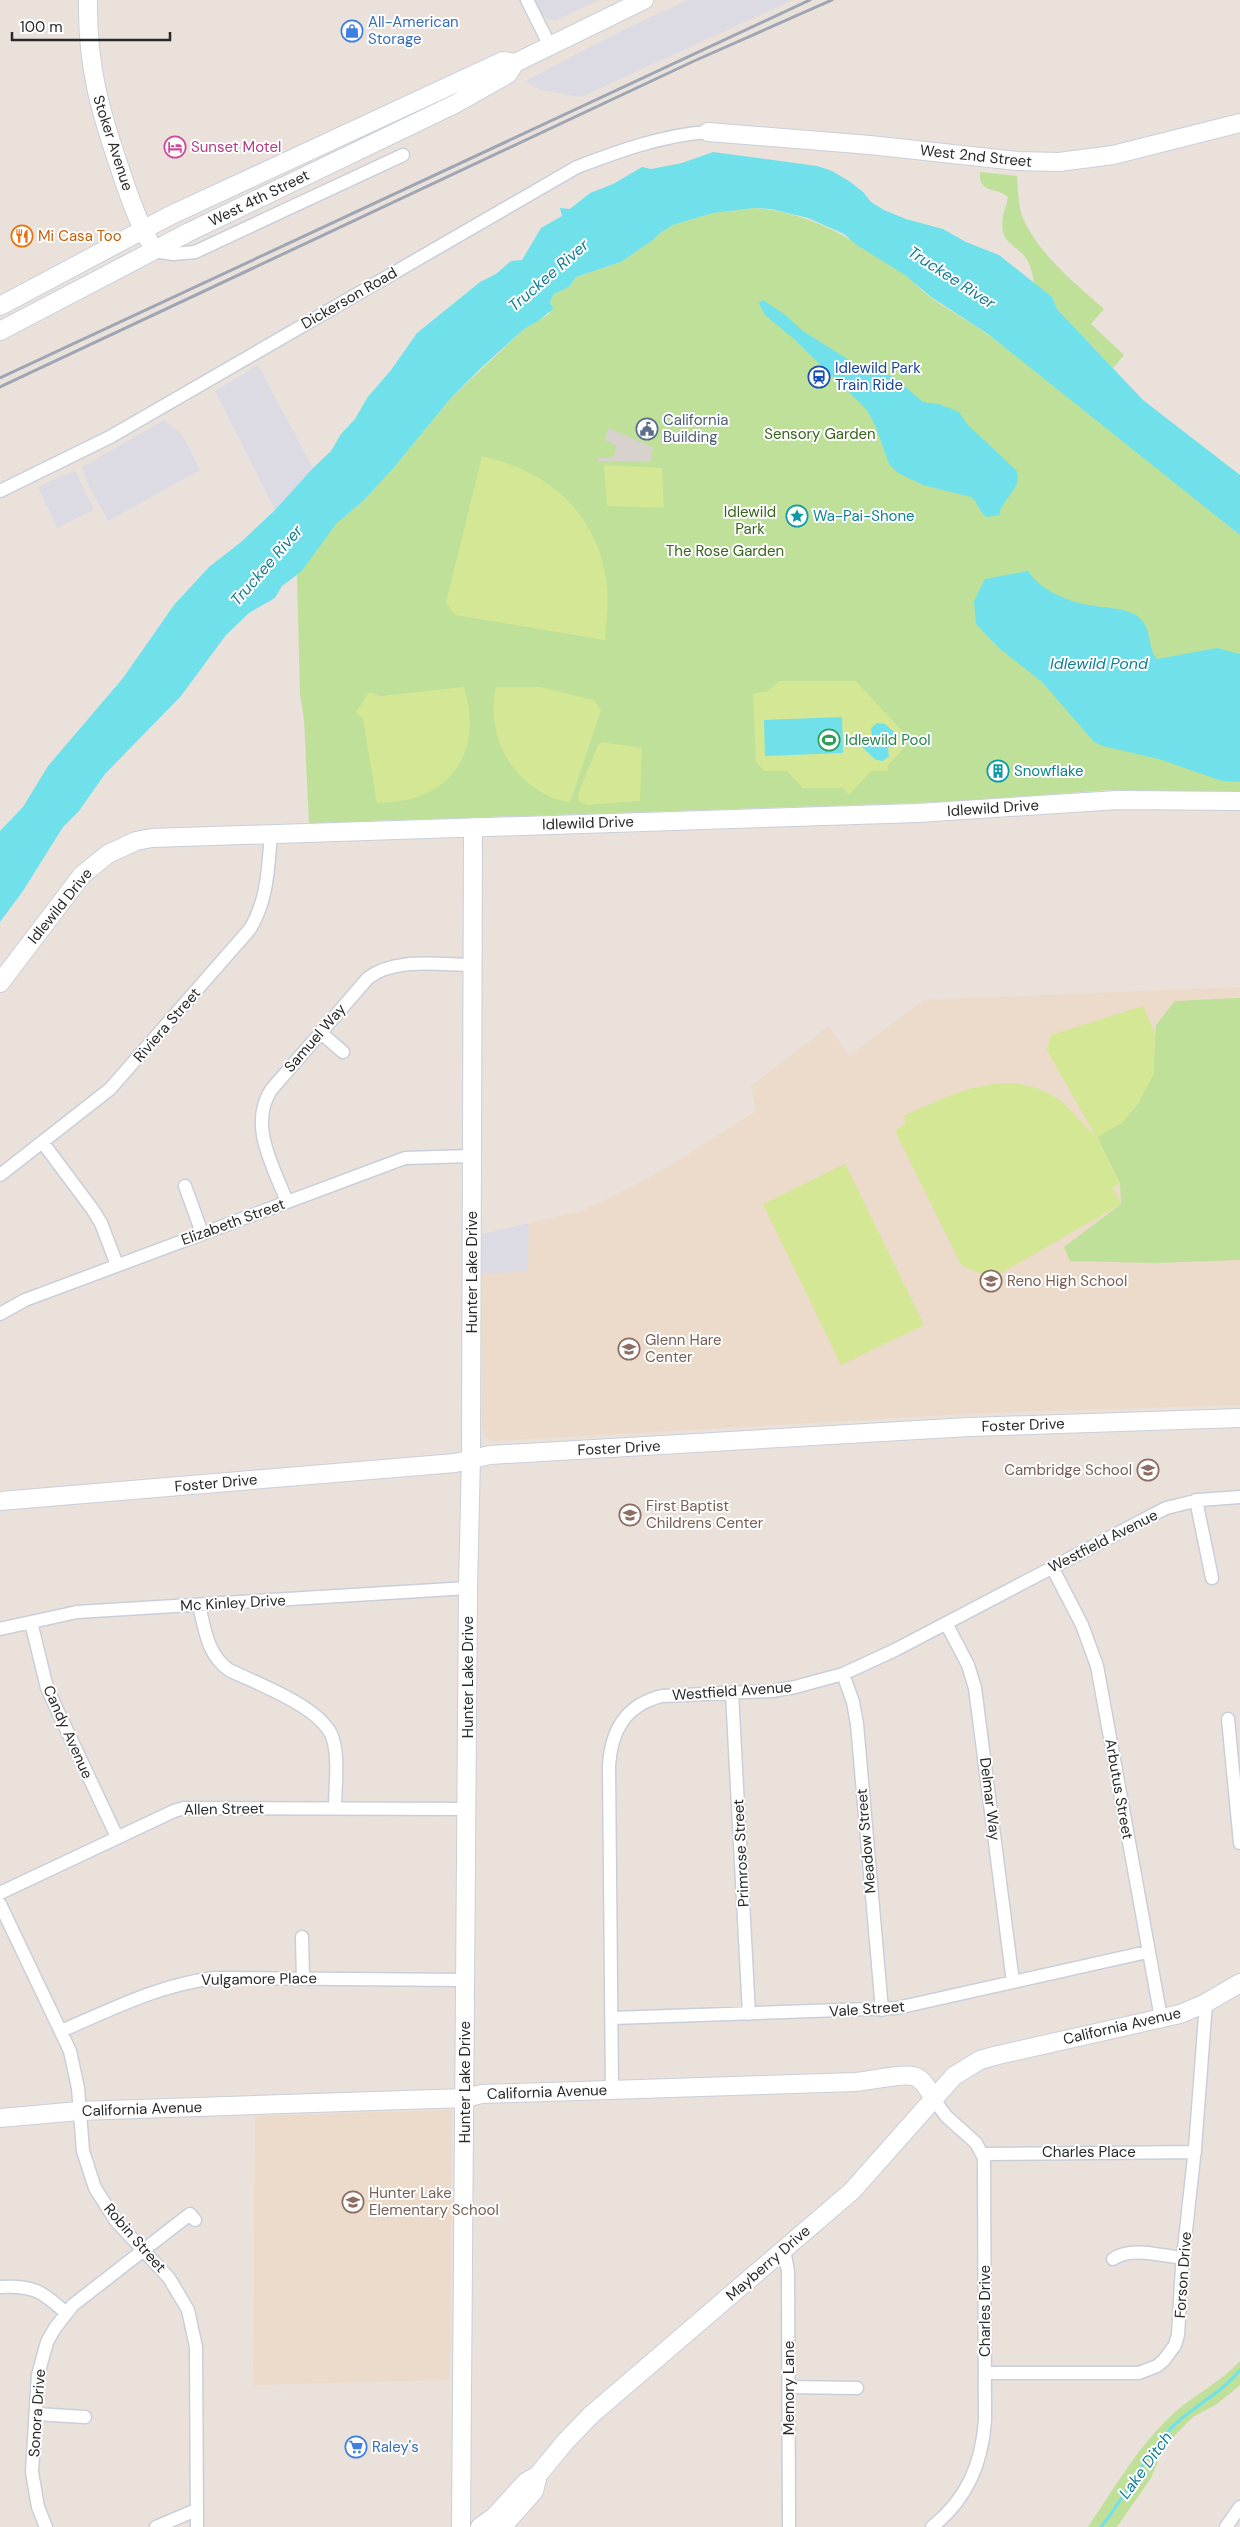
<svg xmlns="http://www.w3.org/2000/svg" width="1240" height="2527" font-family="'DM Sans',sans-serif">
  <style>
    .industrial { fill: #dcdbe3 }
    .education { fill: #ecdbca }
    .green { fill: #bee098 }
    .pitch { fill: #d3e794 }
    .plaza { fill: #d7d2cd }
    .water { fill: #70e1eb }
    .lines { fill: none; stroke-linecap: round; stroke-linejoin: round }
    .stream { stroke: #70e1eb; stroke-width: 3 }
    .street-casing { stroke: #c9cfda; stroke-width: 15 }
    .secondary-casing { stroke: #c9cfda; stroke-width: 20 }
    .street { stroke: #fff; stroke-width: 12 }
    .secondary { stroke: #fff; stroke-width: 18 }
    .rail { stroke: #9ea5b3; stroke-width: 3 }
    .labels { text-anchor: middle; stroke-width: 4; stroke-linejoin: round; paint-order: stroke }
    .shop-label { font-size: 15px; fill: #366cbe; stroke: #fff; text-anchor: start }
    .street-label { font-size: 15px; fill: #292929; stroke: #fff }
    .hotel-label { font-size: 15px; fill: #b23c85; stroke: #fff; text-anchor: start }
    .food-label { font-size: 15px; fill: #c56008; stroke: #fff; text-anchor: start }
    .transit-label { font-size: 15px; fill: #164399; stroke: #fff; text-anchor: start }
    .service-label { font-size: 15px; fill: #4e5e75; stroke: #fff; text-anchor: start }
    .park-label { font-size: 15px; fill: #37631b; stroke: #fff }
    .culture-label { font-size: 15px; fill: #0d838f; stroke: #fff; text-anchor: start }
    .leisure-label { font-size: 15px; fill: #27864d; stroke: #fff; text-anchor: start }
    .education-label { font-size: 15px; fill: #785e54; stroke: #fff; text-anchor: start }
    .water-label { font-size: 16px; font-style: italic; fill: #117f94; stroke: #fff }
  </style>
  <rect width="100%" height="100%" fill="#ebe1db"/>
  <!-- industrial -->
  <path class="industrial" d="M530 0H600L557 20H550L537 12Z
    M688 0H793L581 97 540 90 525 81 627 28Z
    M258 365 313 468 275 510 215 391Z
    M164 420 183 436 200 470 108 521 87 482 82 467Z
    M75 470 94 510 57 528 38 487Z
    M529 1223 528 1272 482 1274V1234Z"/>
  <!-- education -->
  <path class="education" d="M1240 987V1405L984 1413 497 1441 488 1440 485 1437 482 1428V1274L528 1272 529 1223 582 1211 633 1186 668 1167 756 1111 751 1086 829 1026 849 1056 924 1000Z
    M452 2110 450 2380 253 2385 255 2116Z"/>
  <!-- green -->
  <path class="green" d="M980 172 1017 176C1018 189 1018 206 1023 218 1039 255 1075 283 1104 309L1091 324 1124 355 1113 368 1057 309 1052 297 1034 284C1033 275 1031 266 1026 258 1019 248 1006 244 1003 232 1000 220 1006 208 1008 197 997 187 978 194 980 172Z
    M754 208C813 212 857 242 904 274 913 281 921 290 930 297 948 310 969 321 987 334 1075 396 1157 467 1240 535V792L1110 790 943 802 309 823 304 719 300 695 297 575 336 524 363 501 391 471 451 398 524 329 549 314 552 304 550 301 554 294 569 287 576 277 621 262 653 240 660 233 673 225 713 213Z
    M1240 998V1260L1155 1263 1070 1261 1064 1247 1121 1204 1120 1183 1097 1137 1153 1074 1156 1025 1175 1001Z
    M1240 2361V2385L1217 2404 1193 2417 1177 2433 1163 2449 1151 2478 1117 2527H1088C1114 2488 1139 2445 1174 2413 1195 2394 1220 2383 1240 2361Z"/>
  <!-- pitch -->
  <path class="pitch" d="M482 456C549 471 599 514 607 586 609 604 606 622 605 640L455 615 446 603Z
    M604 465 662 468 664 508 607 506Z
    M779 681H856L902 731 903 749 888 765V771H871L849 795 843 788H803L787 771H765L756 762 753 694 768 691Z
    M464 687C485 755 448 803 377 803L363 719 356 712 369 692 380 696Z
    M496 687H540L594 700 601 710 570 803C517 792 484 740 496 687Z
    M602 742 642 748 640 801 587 805 579 801 578 794 598 745Z
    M1143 1006 1155 1034 1154 1074 1138 1104 1122 1123 1097 1137 1120 1183 1113 1188 1121 1204 993 1278 962 1266 895 1131 906 1123 904 1116C946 1097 999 1069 1046 1092 1066 1101 1079 1121 1095 1135L1047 1050 1051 1035Z
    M845 1164 924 1325 841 1365 763 1204Z"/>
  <!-- plaza -->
  <path class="plaza" d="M608 428 653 447 650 462 598 461V458L613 457 616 451V445L605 440Z"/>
  <!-- water -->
  <path class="water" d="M713 152 817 166 832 171 849 181 863 192 871 202 884 210 906 219 943 229 966 242 999 255 1052 297 1057 309 1143 400 1240 475V535L988 334 931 297 905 275 857 245 844 234 808 218 771 209 754 208 713 213 673 225 660 233 653 240 621 262 576 277 569 287 554 294 550 301 553 309 538 321 524 329 481 368 451 398 391 471 363 501 336 524 301 572 282 586 275 598 249 613 226 635 181 696 105 774 79 811 63 827 23 891 0 922V831L23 807 48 766 123 678 174 605 209 567 241 542 275 510 313 468 331 451 341 434 355 419 367 398 391 370 417 333 480 282 496 274 511 261 522 260 541 228 562 216 560 208 570 209 590 193 613 184 642 167 651 169 682 163Z
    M763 300 784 314 803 331 857 365 883 372 895 378 923 402 939 404 959 412 967 424 1016 470C1024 488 1002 498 999 515L987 517C978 511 978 502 971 497L923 485 898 473 889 464 875 425 867 410 794 339 765 315 759 303Z
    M1028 571C1042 592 1071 603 1095 606 1108 608 1124 608 1136 615 1153 626 1147 649 1157 659L1217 648 1240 654V782L1222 781 1159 759 1103 746 1094 742 1042 682 999 648 976 624 974 601 985 579Z
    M842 717 843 753 765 756 764 720Z
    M877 723 885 724 899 736 888 748 889 756 883 761 876 760 862 747 872 737 871 728Z"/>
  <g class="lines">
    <!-- stream -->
    <path class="stream" d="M1101 2527C1126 2496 1143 2459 1170 2429 1191 2407 1221 2394 1240 2370"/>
    <!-- street casing -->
    <g class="street-casing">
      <path id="street" d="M527 0 550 46
        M154 251 173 254 195 252 403 155
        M0 491 110 437 577 167C619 151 663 135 708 132
        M320 1032 343 1052
        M43 1143 93 1210 101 1223 117 1265
        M0 1175 110 1089 250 929C268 899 268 868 271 834
        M185 1186 202 1233
        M287 1202C274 1167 248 1126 271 1090L368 978C396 957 439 965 472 965
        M0 1314 25 1300 405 1158 472 1156
        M1196 1500 1212 1578
        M1052 1567 1082 1625 1097 1666 1161 2018
        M199 1605C205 1630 207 1654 229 1670 258 1684 324 1708 333 1739 339 1760 335 1787 335 1809
        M31 1622 47 1688 117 1837
        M946 1623 968 1665 975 1688 1013 1982
        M0 1629 77 1612 468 1588
        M843 1674 853 1702 857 1724 882 2010
        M732 1693 749 2014
        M1228 1719 1240 1843
        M0 1893 174 1811 184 1808 467 1809
        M0 1904 70 2051 78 2088 83 2151 95 2188 116 2221 169 2278 188 2310 196 2347 197 2527
        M302 1937 303 1978
        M612 2018 897 2008 1147 1952
        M61 2031C112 2009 159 1985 214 1978L466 1980
        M612 2090 609 1766C611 1731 625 1705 662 1696L772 1691 795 1687 843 1674 895 1650 1166 1508 1199 1500 1240 1497
        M983 2154 1195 2152
        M784 2250 788 2271 789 2527
        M1113 2259C1131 2246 1162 2256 1183 2258
        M0 2287C33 2285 42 2291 66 2313
        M985 2373H1139L1157 2366 1164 2360 1175 2345 1178 2335 1182 2267 1195 2148 1206 2003
        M789 2387 857 2388
        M36 2414 85 2417
        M46 2527 38 2507 32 2472 38 2375 47 2342 55 2328 73 2305 190 2214 195 2220
        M156 2527 196 2510
        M932 2527C967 2499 982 2464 985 2420L984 2158 976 2143 946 2116 933 2098
        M1226 2527 1240 2507"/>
    </g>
    <!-- secondary casing -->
    <g class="secondary-casing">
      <path id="secondary" d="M88 0C87 66 100 111 121 172 129 195 136 218 148 239
        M708 132 870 145 1017 161 1059 162 1113 155 1240 123
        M0 306 169 216 503 61 515 63
        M0 331 189 232 455 104 508 74 515 63 644 0
        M0 983 82 875 108 854 136 841 152 838 918 813 1118 800 1240 801
        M0 1501 455 1463 490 1455 969 1427 1240 1418
        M0 2118 79 2111 465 2098 482 2094 856 2082C870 2081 905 2072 916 2077 924 2080 929 2091 933 2098
        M461 2527 468 1588 471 1458 473 827
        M480 2527 494 2517 526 2482 538 2475 565 2442 591 2415 852 2191 954 2076 980 2060 998 2055 1180 2014 1204 2004 1240 1983
        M502 2527 534 2491 538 2475"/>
    </g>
    <!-- street -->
    <use href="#street" class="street"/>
    <!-- secondary -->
    <use href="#secondary" class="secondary"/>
    <!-- rail -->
    <path class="rail" d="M0 378 810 0
      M0 387 694 61 832 0"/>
  </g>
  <!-- icons -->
  <defs>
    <g id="shop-ring" transform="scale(1.125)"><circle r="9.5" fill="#fff" stroke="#3f7fe0" stroke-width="1.5"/><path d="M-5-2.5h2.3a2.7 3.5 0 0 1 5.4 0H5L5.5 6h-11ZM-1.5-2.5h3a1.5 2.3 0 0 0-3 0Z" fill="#3f7fe0"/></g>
    <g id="hotel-ring" transform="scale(1.125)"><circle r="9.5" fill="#fff" stroke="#d1479c" stroke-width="1.5"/><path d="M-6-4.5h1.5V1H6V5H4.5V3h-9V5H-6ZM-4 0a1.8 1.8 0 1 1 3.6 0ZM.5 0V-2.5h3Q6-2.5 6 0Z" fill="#d1479c"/></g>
    <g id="restaurant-ring" transform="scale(1.125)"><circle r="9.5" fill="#fff" stroke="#e8710a" stroke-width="1.5"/><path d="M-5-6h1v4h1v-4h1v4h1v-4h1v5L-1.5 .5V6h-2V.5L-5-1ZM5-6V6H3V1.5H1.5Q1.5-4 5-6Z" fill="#e8710a"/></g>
    <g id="station-ring" transform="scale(1.125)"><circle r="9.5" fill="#fff" stroke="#1a4fb4" stroke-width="1.5"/><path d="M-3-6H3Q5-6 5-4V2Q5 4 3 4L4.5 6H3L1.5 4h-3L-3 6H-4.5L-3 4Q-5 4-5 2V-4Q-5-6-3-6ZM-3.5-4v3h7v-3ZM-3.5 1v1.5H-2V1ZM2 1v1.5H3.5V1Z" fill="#1a4fb4"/></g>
    <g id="civic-ring" transform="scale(1.125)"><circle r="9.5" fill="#fff" stroke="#5c6f8a" stroke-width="1.5"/><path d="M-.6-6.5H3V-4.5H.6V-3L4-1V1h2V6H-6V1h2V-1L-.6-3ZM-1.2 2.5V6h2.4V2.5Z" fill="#5c6f8a"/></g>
    <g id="sight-ring" transform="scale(1.125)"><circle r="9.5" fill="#fff" stroke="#0f9aa8" stroke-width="1.5"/><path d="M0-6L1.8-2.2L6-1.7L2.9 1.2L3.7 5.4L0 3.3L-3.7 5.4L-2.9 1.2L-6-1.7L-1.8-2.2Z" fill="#0f9aa8"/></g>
    <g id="stadium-ring" transform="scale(1.125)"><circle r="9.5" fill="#fff" stroke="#2e9e5b" stroke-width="1.5"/><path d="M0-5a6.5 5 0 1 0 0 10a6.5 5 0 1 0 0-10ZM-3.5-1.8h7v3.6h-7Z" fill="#2e9e5b"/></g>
    <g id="building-ring" transform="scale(1.125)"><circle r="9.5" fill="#fff" stroke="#0f9aa8" stroke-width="1.5"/><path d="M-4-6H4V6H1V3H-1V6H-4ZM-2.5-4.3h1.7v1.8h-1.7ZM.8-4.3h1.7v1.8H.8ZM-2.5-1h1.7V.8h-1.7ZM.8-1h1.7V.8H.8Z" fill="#0f9aa8"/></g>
    <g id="school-ring" transform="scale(1.125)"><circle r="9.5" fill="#fff" stroke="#8d6e63" stroke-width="1.5"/><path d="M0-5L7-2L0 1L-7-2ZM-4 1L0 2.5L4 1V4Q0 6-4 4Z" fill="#8d6e63"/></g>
    <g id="supermarket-ring" transform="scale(1.125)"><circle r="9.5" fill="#fff" stroke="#3f7fe0" stroke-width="1.5"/><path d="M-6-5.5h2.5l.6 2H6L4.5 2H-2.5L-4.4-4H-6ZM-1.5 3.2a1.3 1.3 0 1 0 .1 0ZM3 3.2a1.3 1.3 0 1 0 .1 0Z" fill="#3f7fe0"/></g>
  </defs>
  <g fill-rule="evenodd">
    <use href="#shop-ring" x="352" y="31"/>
    <use href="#hotel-ring" x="175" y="147"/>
    <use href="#restaurant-ring" x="22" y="236"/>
    <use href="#station-ring" x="819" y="377"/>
    <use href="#civic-ring" x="647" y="429"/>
    <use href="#sight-ring" x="797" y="516"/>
    <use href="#stadium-ring" x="829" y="740"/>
    <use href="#building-ring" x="998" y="771"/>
    <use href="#school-ring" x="991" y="1281"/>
    <use href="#school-ring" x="629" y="1349"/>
    <use href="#school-ring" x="1148" y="1470"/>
    <use href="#school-ring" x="630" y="1515"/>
    <use href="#school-ring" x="353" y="2202"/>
    <use href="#supermarket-ring" x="356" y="2447"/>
  </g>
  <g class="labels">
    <!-- shop labels -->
    <g class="shop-label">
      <text x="368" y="27">All-American<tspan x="368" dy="17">Storage</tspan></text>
      <text x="372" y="2452">Raley's</text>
    </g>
    <!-- street labels -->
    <g class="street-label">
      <text transform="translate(113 143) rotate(72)" y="5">Stoker Avenue</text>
      <text transform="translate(976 156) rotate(6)" y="5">West 2nd Street</text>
      <text transform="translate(259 198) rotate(-26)" y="5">West 4th Street</text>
      <text transform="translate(349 298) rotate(-30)" y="5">Dickerson Road</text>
      <text transform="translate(993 808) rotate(-4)" y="5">Idlewild Drive</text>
      <text transform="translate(588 823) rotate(-2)" y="5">Idlewild Drive</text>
      <text transform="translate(60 906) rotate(-51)" y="5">Idlewild Drive</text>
      <text transform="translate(167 1025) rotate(-49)" y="5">Riviera Street</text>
      <text transform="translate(315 1038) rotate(-49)" y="5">Samuel Way</text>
      <text transform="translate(233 1222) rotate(-20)" y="5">Elizabeth Street</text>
      <text transform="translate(472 1272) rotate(-90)" y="5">Hunter Lake Drive</text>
      <text transform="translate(1023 1425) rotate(-2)" y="5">Foster Drive</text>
      <text transform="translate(619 1448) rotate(-3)" y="5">Foster Drive</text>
      <text transform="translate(216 1483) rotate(-5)" y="5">Foster Drive</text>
      <text transform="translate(1103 1541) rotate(-27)" y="5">Westfield Avenue</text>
      <text transform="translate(233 1603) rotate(-3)" y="5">Mc Kinley Drive</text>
      <text transform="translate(468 1677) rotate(-90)" y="5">Hunter Lake Drive</text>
      <text transform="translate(732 1691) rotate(-4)" y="5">Westfield Avenue</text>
      <text transform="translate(68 1732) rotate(66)" y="5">Candy Avenue</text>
      <text transform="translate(1119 1789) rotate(80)" y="5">Arbutus Street</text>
      <text transform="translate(990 1799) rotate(83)" y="5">Delmar Way</text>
      <text transform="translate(224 1809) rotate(-1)" y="5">Allen Street</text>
      <text transform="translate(866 1841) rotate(-95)" y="5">Meadow Street</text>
      <text transform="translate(741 1853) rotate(-93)" y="5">Primrose Street</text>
      <text transform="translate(259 1979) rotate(-1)" y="5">Vulgamore Place</text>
      <text transform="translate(867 2009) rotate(-4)" y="5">Vale Street</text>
      <text transform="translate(1122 2026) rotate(-13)" y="5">California Avenue</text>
      <text transform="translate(465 2082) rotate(-90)" y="5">Hunter Lake Drive</text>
      <text transform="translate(547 2092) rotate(-2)" y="5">California Avenue</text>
      <text transform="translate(142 2109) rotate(-2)" y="5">California Avenue</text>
      <text x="1089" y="2157">Charles Place</text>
      <text transform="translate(135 2238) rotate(49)" y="5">Robin Street</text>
      <text transform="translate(768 2263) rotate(-41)" y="5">Mayberry Drive</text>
      <text transform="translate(1183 2275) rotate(-86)" y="5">Forson Drive</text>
      <text transform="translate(985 2311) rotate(-90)" y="5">Charles Drive</text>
      <text transform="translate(789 2388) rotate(-90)" y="5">Memory Lane</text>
      <text transform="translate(37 2413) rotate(-86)" y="5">Sonora Drive</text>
    </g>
    <!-- hotel labels -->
    <g class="hotel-label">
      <text x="191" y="152">Sunset Motel</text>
    </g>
    <!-- food labels -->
    <g class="food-label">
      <text x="38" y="241">Mi Casa Too</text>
    </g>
    <!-- transit labels -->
    <g class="transit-label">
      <text x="835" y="373">Idlewild Park<tspan x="835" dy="17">Train Ride</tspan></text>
    </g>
    <!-- service labels -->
    <g class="service-label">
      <text x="663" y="425">California<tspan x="663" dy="17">Building</tspan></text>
    </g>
    <!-- park labels -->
    <g class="park-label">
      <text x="820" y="439">Sensory Garden</text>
      <text x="750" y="517">Idlewild<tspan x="750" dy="17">Park</tspan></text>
      <text x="725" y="556">The Rose Garden</text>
    </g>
    <!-- culture labels -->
    <g class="culture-label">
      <text x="813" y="521">Wa-Pai-Shone</text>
      <text x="1014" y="776">Snowflake</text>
    </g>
    <!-- leisure labels -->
    <g class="leisure-label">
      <text x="845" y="745">Idlewild Pool</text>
    </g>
    <!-- education labels -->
    <g class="education-label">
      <text x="1007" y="1286">Reno High School</text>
      <text x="645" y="1345">Glenn Hare<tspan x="645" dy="17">Center</tspan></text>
      <text x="1132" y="1475" text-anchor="end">Cambridge School</text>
      <text x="646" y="1511">First Baptist<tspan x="646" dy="17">Childrens Center</tspan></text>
      <text x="369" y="2198">Hunter Lake<tspan x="369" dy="17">Elementary School</tspan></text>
    </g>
    <!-- water labels -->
    <g class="water-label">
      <text transform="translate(548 275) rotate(-41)" y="6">Truckee River</text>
      <text transform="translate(952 277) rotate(33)" y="6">Truckee River</text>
      <text transform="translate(266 565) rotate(-49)" y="6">Truckee River</text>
      <text x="1099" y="669">Idlewild Pond</text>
      <text transform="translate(1145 2465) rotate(-54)" y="6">Lake Ditch</text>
    </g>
  </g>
  <!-- scale -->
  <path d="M12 32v8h158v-8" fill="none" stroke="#292929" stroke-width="2.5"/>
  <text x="20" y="32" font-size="15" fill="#292929" stroke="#ffffff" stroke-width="4" paint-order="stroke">100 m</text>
</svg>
